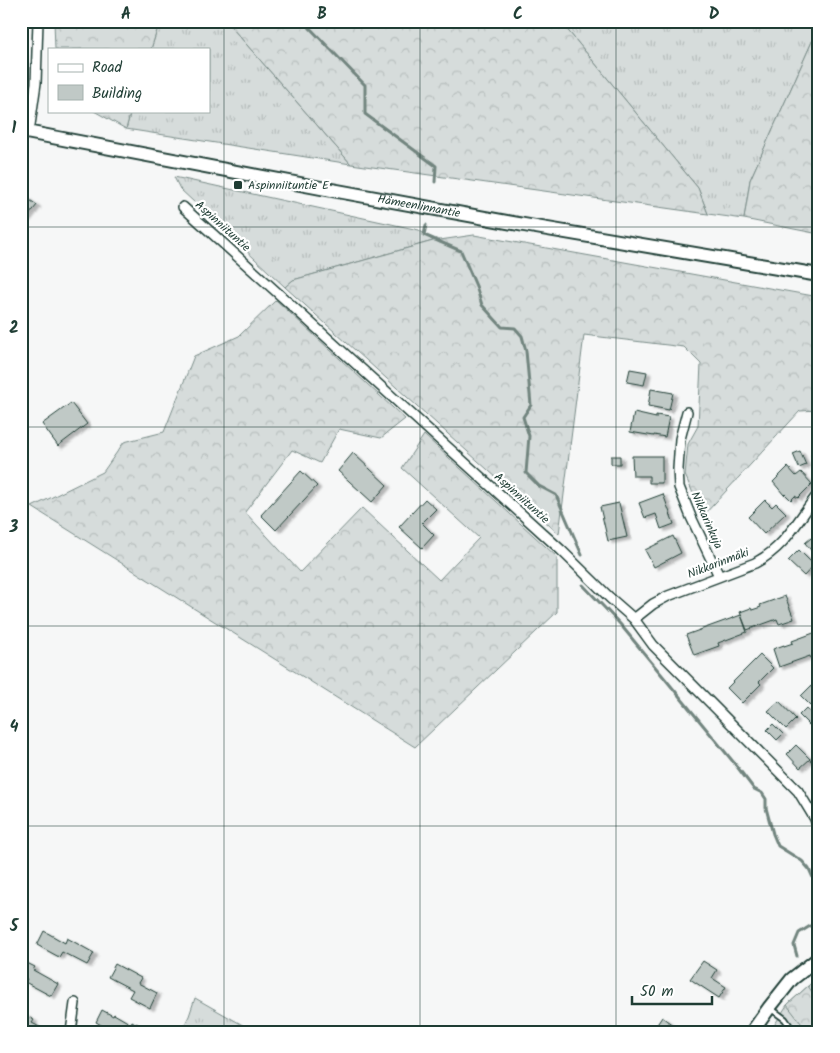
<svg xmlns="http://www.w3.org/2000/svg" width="840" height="1053" font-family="Kalam,sans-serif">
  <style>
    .grass { fill: url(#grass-tufts); stroke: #7a8c88 }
    .forest { fill: url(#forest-crowns); stroke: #7a8c88 }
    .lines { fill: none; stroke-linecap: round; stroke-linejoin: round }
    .stream { stroke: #72857f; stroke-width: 3 }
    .building { fill: #c0c9c6; stroke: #1f3d34; filter: url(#shadow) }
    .lane-casing { stroke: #1f3d34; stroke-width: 8 }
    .street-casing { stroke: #1f3d34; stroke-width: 12 }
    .secondary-casing { stroke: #1f3d34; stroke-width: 16 }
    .lane { stroke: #fff; stroke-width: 4.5 }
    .street { stroke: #fff; stroke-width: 9 }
    .secondary { stroke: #fff; stroke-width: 12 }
    .grid { fill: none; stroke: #1f3d34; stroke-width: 1; stroke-opacity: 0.55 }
    .poi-dot { fill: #1f3d34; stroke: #fff; stroke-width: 2 }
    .labels { text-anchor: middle; stroke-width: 4.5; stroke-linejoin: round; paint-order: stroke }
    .poi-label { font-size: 12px; fill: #1f3d34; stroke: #fff; text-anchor: start }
    .street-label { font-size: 12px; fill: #1f3d34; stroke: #fff }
    .neatline { fill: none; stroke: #1f3d34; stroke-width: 2 }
    .grid-label { font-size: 16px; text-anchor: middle; font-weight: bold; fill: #1f3d34 }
  </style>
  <defs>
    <pattern id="grass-tufts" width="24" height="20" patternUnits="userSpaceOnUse" patternTransform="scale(1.25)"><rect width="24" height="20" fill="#d6dcdb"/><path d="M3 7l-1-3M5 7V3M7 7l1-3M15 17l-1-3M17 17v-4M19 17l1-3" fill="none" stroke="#b7bebd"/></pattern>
    <pattern id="forest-crowns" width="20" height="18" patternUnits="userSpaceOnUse" patternTransform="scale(1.25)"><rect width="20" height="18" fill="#d6dcdb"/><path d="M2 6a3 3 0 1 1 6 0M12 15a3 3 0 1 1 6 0" fill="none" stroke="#b7bebd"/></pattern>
    <filter id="shadow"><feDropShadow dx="4" dy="2.5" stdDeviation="1" flood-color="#0004"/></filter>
  </defs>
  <rect width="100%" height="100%" fill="#f6f7f7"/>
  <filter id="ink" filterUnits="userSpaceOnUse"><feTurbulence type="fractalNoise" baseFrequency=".02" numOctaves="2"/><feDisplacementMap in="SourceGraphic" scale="10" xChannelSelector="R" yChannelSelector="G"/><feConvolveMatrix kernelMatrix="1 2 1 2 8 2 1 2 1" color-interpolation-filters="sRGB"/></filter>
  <g filter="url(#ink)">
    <!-- grass -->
    <path class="grass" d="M160 21H226L351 164 126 129 131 111H209V49H151Z
      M560 21H819V26L750 180 744 219 708 214 698 188Z
      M174 177 419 230 433 241 293 280 285 287 180 189Z
      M819 976V1032H770L787 1005Z
      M195 998 255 1032H256H181L189 1016Z"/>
    <!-- forest -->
    <path class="forest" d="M54 21H160L151 49H55Z
      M226 21H560L698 188 708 214 351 164Z
      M819 26V234L744 219 750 180Z
      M94 111H131L126 129Z
      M474 235 819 297V410L800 411 703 516 685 475 688 444 698 426 701 364 684 347 584 335 559 534 285 287 293 280 433 241Z
      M276 300 405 419 381 438 339 429 320 463 292 450 245 512 300 572 362 508 439 580 479 538 402 468 424 435 557 557V612L415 747 32 507 103 472 124 442 164 432 194 356 239 336Z
      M808 986 819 1002V1032H808L787 1005Z"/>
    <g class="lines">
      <!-- stream -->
      <path class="stream" d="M308 21 307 25 365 85V114L436 166 435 182
        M426 225 424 235 461 251 476 286 482 305 502 327 515 328 522 336 526 351 531 405 523 417 529 436 526 473 539 486 556 495 582 555
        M583 585 620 624 735 764 754 789 762 793 766 799V808L773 834 778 846 802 861 809 869 818 889 819 893
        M797 956 794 945 799 933 815 923 819 916
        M817 985 819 986"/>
    </g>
    <!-- building -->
    <path class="building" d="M21 194 37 205 26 219 25 218 21 223Z
      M630 369 647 372 644 385 627 382Z
      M651 389 673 393 669 410 648 406Z
      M71 403 87 424 58 446 42 424Z
      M634 413 656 418V415L669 417 665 437 654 435V436L630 432Z
      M800 451 806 465 799 468 793 454Z
      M819 451V473L811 455Z
      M353 453 387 485 372 502 338 471Z
      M611 456H620V464H611Z
      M632 456H662V483H649V476H633Z
      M788 467 796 476 801 472 812 484 798 498 795 496 791 500 785 494 784 495 773 482Z
      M301 471 317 486 276 530 261 515Z
      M663 494 674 524 661 529 656 514 645 518 639 503Z
      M425 499 436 509 422 523 434 535 422 548 399 527Z
      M765 500 772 507 776 503 786 513 764 534 748 517Z
      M619 503 627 537 608 541 600 507Z
      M673 536 681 553 654 567 645 550Z
      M811 538 819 546V551L815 555 805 543Z
      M799 550 814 565 804 576 788 561Z
      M785 596 794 619 779 624 777 619 747 630 740 612 751 608 752 610 761 607 760 605Z
      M741 615 747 632 718 643 719 646 694 655 686 635Z
      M819 631V656L811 659 810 656 779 667 773 649 784 645V646L793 643 792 641Z
      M760 655 773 668 759 682 761 684 742 703 727 688Z
      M811 686 819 695V712L818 713 801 696Z
      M779 701 796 719 786 729 768 711Z
      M806 708 816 719 809 725 799 715Z
      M773 724 783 734 777 740 767 730Z
      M796 745 810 759 800 768 787 754Z
      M816 753 819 756V769L810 760Z
      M44 931 65 943 67 938 94 953 87 965 62 952 59 957 37 945Z
      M21 960 35 967 33 970 58 984 51 996 25 982 27 979 21 976Z
      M703 961 717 970 712 978 726 987 719 998 690 979Z
      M115 964 141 978 138 983 157 993 150 1008 129 997 133 990 108 977Z
      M102 1010 113 1016 114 1014 131 1024 132 1021 150 1031 149 1032H113L96 1022Z
      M21 1013 34 1020 32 1023 49 1032H24L21 1030Z
      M662 1017 674 1026 671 1031 672 1032H652Z"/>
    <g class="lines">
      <!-- lane casing -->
      <g class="lane-casing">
        <path id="lane" d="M770 1008 785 1019 794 1032"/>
      </g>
      <!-- street casing -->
      <g class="street-casing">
        <path id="street" d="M29 132 36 83 38 21
          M183 207 561 550 610 598 634 619 653 645 798 791 815 819 819 831
          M687 412 680 439 678 469 679 487 691 517 719 576
          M634 619 653 604 668 596 755 563C787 546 797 520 819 493
          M71 1032 75 1003"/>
      </g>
      <!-- secondary casing -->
      <g class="secondary-casing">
        <g id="secondary">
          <path id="s1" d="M21 131 321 188 524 225 819 275"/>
          <path d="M752 1032 769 1008 792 979 819 958"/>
        </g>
      </g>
      <!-- lane -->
      <use href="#lane" class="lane"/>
      <!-- street -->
      <use href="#street" class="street"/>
      <!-- secondary -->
      <use href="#secondary" class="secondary"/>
    </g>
  </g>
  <!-- grid -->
  <path class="grid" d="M224 21V1032M420 21V1032M616 21V1032M21 227H819M21 427H819M21 626H819M21 826H819"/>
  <!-- markers -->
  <rect class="poi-dot" x="233" y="180" width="10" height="10" rx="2.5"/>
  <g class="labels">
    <!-- poi labels -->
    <g class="poi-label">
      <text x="248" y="189">Aspinniituntie E</text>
    </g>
    <!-- street labels -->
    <g class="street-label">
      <text dy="4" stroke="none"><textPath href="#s1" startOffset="405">Hämeenlinnantie</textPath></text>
      <text transform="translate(223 226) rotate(42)" y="4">Aspinniituntie</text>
      <text transform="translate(522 498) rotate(42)" y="4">Aspinniituntie</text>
      <text transform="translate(707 520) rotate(66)" y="4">Nikkarinkuja</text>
      <text transform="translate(718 563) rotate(-21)" y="4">Nikkarinmäki</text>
    </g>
  </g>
  <!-- margin -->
  <rect width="840" height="1053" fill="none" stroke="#fff" stroke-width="55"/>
  <!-- legend -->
  <rect x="48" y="48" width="162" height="65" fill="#ffffff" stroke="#a5b1ae"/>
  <rect x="58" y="64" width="25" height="8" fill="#ffffff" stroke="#a5b1ae"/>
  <text x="92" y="72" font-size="15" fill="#1f3d34">Road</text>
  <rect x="58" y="85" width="25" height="15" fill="#c0c9c6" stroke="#a5b1ae"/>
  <text x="92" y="98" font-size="15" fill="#1f3d34">Building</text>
  <!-- scale -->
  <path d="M632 996v8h80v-8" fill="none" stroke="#1f3d34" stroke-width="2.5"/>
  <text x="640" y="996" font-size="15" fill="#1f3d34" stroke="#ffffff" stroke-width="4" paint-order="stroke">50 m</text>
  <rect x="28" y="28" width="784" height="998" class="neatline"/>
  <g class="grid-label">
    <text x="126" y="19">A</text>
    <text x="322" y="19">B</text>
    <text x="518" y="19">C</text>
    <text x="714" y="19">D</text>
    <text x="14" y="133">1</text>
    <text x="14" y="333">2</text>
    <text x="14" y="532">3</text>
    <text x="14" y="732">4</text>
    <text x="14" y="931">5</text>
  </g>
</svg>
